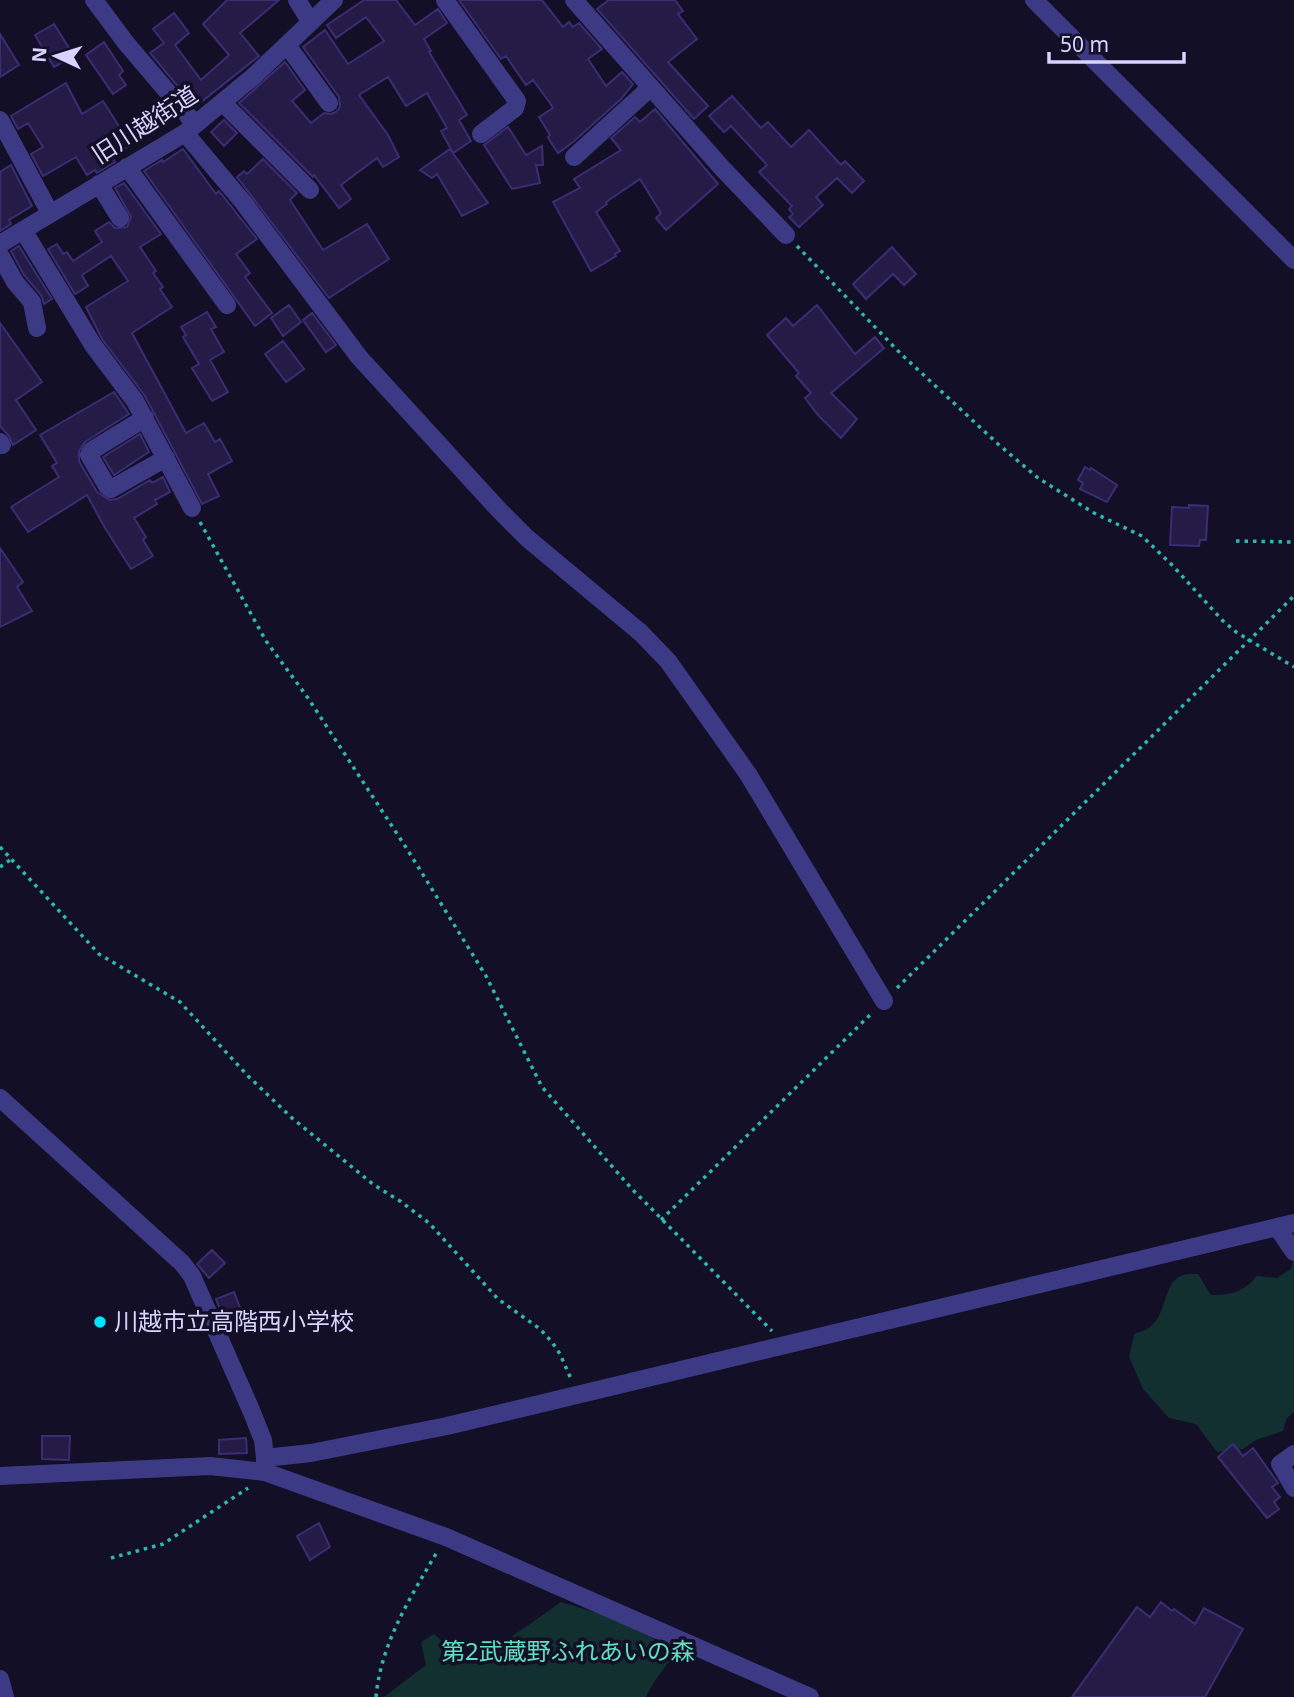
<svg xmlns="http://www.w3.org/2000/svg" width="1294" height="1697" font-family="'Noto Sans','Noto Sans JP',sans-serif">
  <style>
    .green { fill: #12302f }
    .building { fill: #241b47; stroke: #3b2d73; stroke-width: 2 }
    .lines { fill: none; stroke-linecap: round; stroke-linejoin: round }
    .path { stroke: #2fb8b0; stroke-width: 3.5; stroke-dasharray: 3.5 5; stroke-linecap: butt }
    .minor { stroke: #3d3a85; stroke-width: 18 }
    .poi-dot { fill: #00e5ff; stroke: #130f26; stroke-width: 2.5 }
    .labels { text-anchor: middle; stroke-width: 7; stroke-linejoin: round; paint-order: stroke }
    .street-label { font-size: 24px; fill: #d9d4ff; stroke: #130f26 }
    .poi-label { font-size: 24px; fill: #d9d4ff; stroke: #130f26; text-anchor: start }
    .park-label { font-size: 24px; fill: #5fe0c0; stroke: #130f26 }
  </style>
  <rect width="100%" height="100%" fill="#130f26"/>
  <!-- green -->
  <path class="green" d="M1294 1255V1412L1287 1418 1283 1431 1256 1440 1243 1449 1217 1452 1196 1424 1169 1418 1143 1389 1129 1357 1134 1334C1139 1332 1146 1330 1150 1327 1172 1310 1159 1270 1198 1274L1211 1295C1231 1295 1244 1292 1257 1276L1277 1278 1291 1269Z
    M561 1602 594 1612 642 1631 675 1653C665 1668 654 1680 646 1697H384L426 1665 421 1642 434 1634C443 1642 453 1653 466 1654 492 1655 539 1617 561 1602Z"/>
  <!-- building -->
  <path class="building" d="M227 0H279L240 33 259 56 195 107 150 53 164 43 153 29 174 13 189 33 175 45 201 80 229 55 203 24Z
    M364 0H396L415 25 438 9 447 23 424 39 431 51 429 52 467 115 459 120 471 141 453 153 441 131 447 128 427 93 406 106 388 77 359 95 388 135 399 157 383 167 377 158 341 185 351 199 339 208 314 175 313 177 239 103 285 62 305 90 292 101 311 123 324 113 331 114 336 112 340 107 339 97 303 47 325 30 348 64 384 41 366 17 336 38 327 25Z
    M459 0H542L563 27 569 22 573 27 579 23 602 49 588 59 606 86 622 72 633 84 621 99 573 142 558 153 550 141 548 137 550 135 539 117 553 108 550 103 533 80 526 85 506 56 501 59Z
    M609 0H675L683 11 678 14 697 39 668 62 708 106 694 119 597 9Z
    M54 24 74 56 54 67 35 35Z
    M0 34 19 65 0 77Z
    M104 42 123 71 119 75 126 85 113 94 86 55Z
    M66 83 82 114 103 101 131 145 112 157 115 162 97 173 95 170 87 175 76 157 43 176 31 154 43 147 28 123 18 129 11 116Z
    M732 96 761 128 768 122 791 147 809 130 841 165 845 161 864 181 852 193 837 178 816 197 823 205 799 227 789 217 793 214 789 209 792 206 759 172 767 165 731 126 724 132 709 116Z
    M655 109 718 184 666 230 656 218 661 213 640 179 606 202 607 204 596 212 620 251 615 254 616 256 591 271 553 202 580 188 574 179 621 150 611 138 635 117 640 122Z
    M224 120 237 133 224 146 211 132Z
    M508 127 526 155 542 146 543 165H536L540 183 512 189 484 145Z
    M183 149 216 194 219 191 257 239 236 254 250 273 245 277 272 313 255 326 144 171 162 160 163 162Z
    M450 149 488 203 462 216 437 174 432 178 420 170Z
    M263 159 297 193 290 200 323 250 367 224 389 259 329 298 237 177 244 171 247 174Z
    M11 165 32 206 9 220 11 224 0 231V172Z
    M124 183 161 234 140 247 156 271 153 273 163 287 160 289 172 307 132 333 186 433 204 423 215 442 220 439 232 461 208 474 219 496 202 504 145 396 102 339 86 307 128 281 111 256 82 275 88 286 75 294 48 249 57 244 63 254 67 252 73 261 102 242 95 231 109 222 115 228 127 227 131 217 115 188Z
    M19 246 52 299 44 304 41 295 24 275 11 251Z
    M892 247 916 274 904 285 893 274 866 299 853 284Z
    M289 305 301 322 283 336 271 318Z
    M817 305 855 354 875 337 884 348 831 393 857 419 841 438 818 415 805 398 811 393 796 376 799 373 767 335 786 318 793 326Z
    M207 312 216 327 211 329 224 352 210 360 228 392 212 401 192 368 199 364 183 337 186 335 181 327Z
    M312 313 336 345 326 352 303 320Z
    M0 323 42 382 16 400 36 430 13 445 9 436 0 426Z
    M283 341 304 369 286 382 265 354Z
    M114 392 129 414 85 442 79 451V461L97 492 110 500 117 499 150 480 152 483 163 477 170 492 155 500 157 504 134 518 146 537 143 540 153 556 131 569 105 528 87 495 28 532 11 507 59 477 52 466 57 463 40 435Z
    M140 434 149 452 114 475 103 457Z
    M1085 467 1090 470 1091 468 1117 485 1107 502 1080 489 1083 483 1078 480Z
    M1189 505 1208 506 1206 540H1200L1199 546 1170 545 1172 507 1189 508Z
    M0 548 23 582 17 587 32 611 0 627Z
    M212 1250 225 1263 209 1278 197 1264Z
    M234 1292 242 1313 224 1320 216 1299Z
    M42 1436H70L69 1460 42 1459Z
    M246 1438 247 1453 219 1454V1440Z
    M1233 1444 1243 1456 1253 1448 1278 1483 1272 1487 1280 1497 1274 1502 1279 1509 1267 1518 1218 1457Z
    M319 1523 330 1547 310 1560 297 1536Z
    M1161 1602 1172 1611 1174 1609 1195 1624 1204 1608 1243 1629 1205 1697H1072L1137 1607 1150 1617Z"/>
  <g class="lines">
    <!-- path -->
    <path class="path" d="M797 246 901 354 998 444 1038 478 1094 513 1142 536 1173 566 1223 621 1236 632 1294 667
      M200 522 266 641 308 698 407 849 486 976 542 1087 632 1189 772 1331
      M1236 541 1294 542
      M0 847 99 954 180 1002 248 1076 292 1118 374 1185 400 1201 429 1223 498 1299 540 1329 552 1342 560 1354 571 1379
      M0 867 10 860
      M897 988 1294 596
      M661 1220 872 1013
      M111 1558 163 1544 248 1488
      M376 1697C381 1643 410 1598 437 1552"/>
    <!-- minor -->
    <path class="minor" d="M94 0 126 43 195 124
      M297 0 310 21
      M445 0 517 101 515 108 481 134
      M574 0 722 168 786 235
      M1034 0 1294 260
      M287 45 329 103
      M222 102 310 190
      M0 120 50 213
      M185 133 243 202 359 357 499 510 527 538 641 633 668 661 748 774 884 1001
      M574 157 651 87
      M127 167 227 305
      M99 184 120 218
      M23 230 93 345 135 401 192 508
      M0 244 185 133 254 76 334 0
      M0 255 15 282 32 302 37 328
      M145 418 91 451 89 455 107 486 111 489 166 458
      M0 442 2 445
      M0 1098 182 1263 192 1276 251 1410 263 1440 265 1458
      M1277 1227 1294 1252
      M1294 1454 1280 1464 1294 1488
      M265 1472V1458L311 1453 447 1426 1294 1223
      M0 1476 210 1466 265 1472 446 1537 810 1697
      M0 1679 5 1697"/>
  </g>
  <!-- markers -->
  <circle class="poi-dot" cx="100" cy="1322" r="7"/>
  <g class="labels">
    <!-- street labels -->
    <g class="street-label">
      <text transform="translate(145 125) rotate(-33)" y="8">旧川越街道</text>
    </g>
    <!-- poi labels -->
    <g class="poi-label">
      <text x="114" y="1330">川越市立高階西小学校</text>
    </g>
    <!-- park labels -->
    <g class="park-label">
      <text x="568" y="1660">第2武蔵野ふれあいの森</text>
    </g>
  </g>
  <!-- north arrow -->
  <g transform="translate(56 56) rotate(274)" stroke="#130f26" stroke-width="5" paint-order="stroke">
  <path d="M0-5L12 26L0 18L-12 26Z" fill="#d9d4ff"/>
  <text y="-10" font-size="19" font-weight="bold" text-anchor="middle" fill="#d9d4ff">N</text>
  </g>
  <!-- scale -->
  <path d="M1049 52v10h135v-10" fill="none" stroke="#d9d4ff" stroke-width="3.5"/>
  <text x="1060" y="52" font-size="21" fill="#d9d4ff" stroke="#130f26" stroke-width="5" paint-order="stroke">50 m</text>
</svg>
